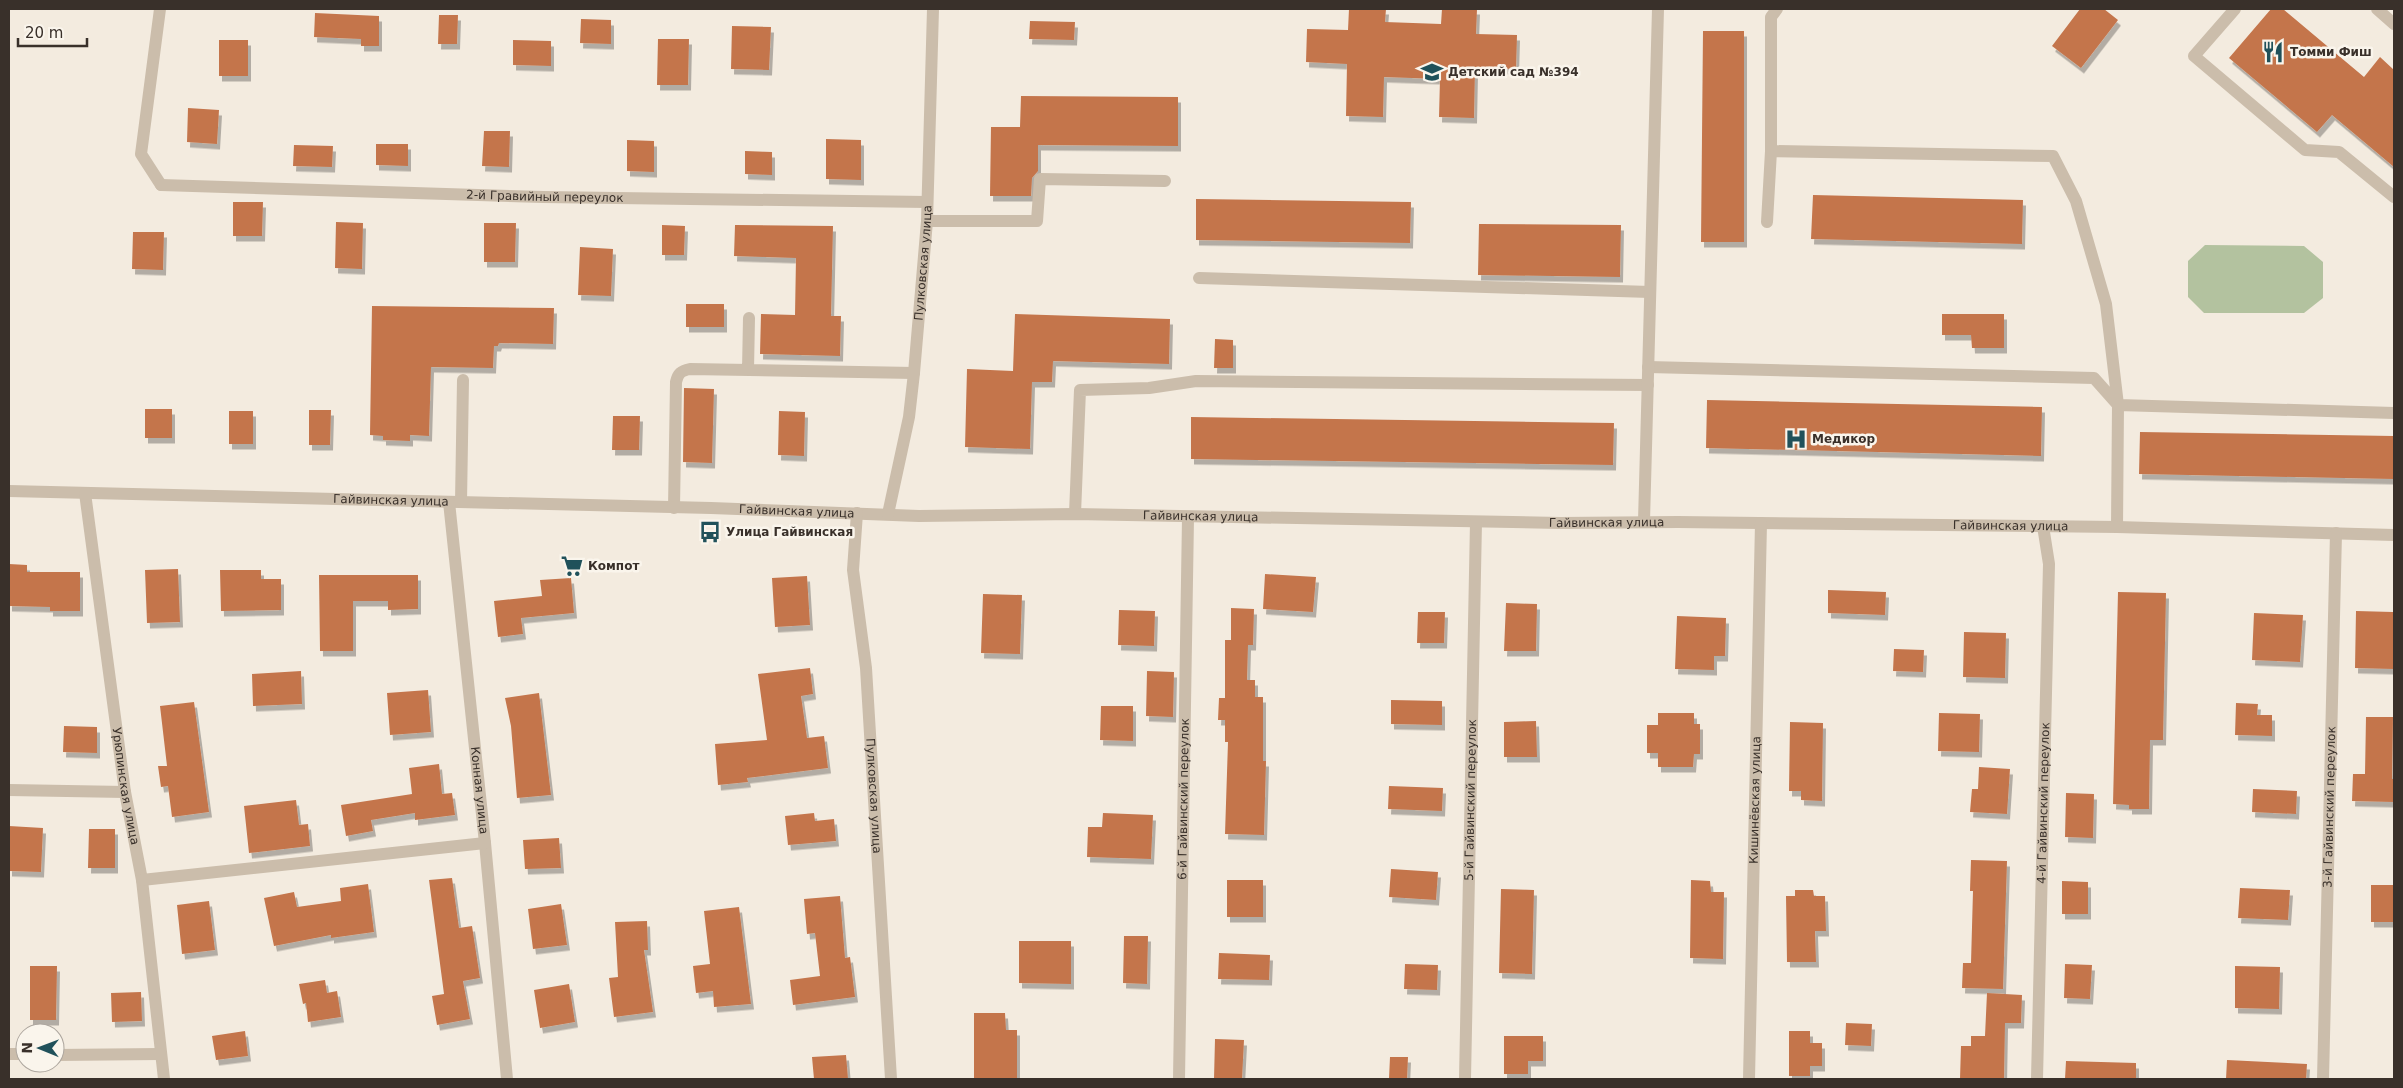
<svg xmlns="http://www.w3.org/2000/svg" width="2403" height="1088" font-family="'DejaVu Sans',sans-serif">
  <style>
    .green { fill: #b3c29f }
    .building { fill: #c4754c; filter: url(#shadow) }
    .lines { fill: none; stroke-linecap: round; stroke-linejoin: round }
    .lane { stroke: #cbbdab; stroke-width: 12 }
    .street { stroke: #cbbdab; stroke-width: 12 }
    .labels { text-anchor: middle; stroke-width: 5; stroke-linejoin: round; paint-order: stroke }
    .poi-label { font-size: 12px; font-weight: bold; fill: #39302a; stroke: #faf5ec; text-anchor: start }
    .street-label { font-size: 12px; fill: #39302a; stroke: #faf5ec }
  </style>
  <defs>
    <filter id="shadow"><feDropShadow dx="3" dy="5.5" stdDeviation="0" flood-color="#0004"/></filter>
  </defs>
  <rect width="100%" height="100%" fill="#f3ebdf"/>
  <!-- green -->
  <path class="green" d="M2205 245 2304 246 2323 262V298L2304 313H2204L2188 297V261Z"/>
  <!-- building -->
  <path class="building" d="M1349 9H1386L1385 22 1441 24 1442 9H1477L1476 34 1517 35 1516 69 1475 68 1474 118 1439 117 1440 79 1384 77 1383 117 1346 116 1347 64 1306 62 1307 29 1348 30Z
    M2080 9H2104L2118 20 2081 68 2052 46Z
    M2271 9H2283L2364 77 2380 57 2394 70V167L2332 115 2317 132 2229 58Z
    M315 13 379 16V46H361V39L314 37Z
    M439 15H458L457 44H438Z
    M581 19 611 20V44L580 43Z
    M1030 21 1075 22 1074 40 1029 39Z
    M732 26 771 27 769 70 731 69Z
    M1703 31H1744V242H1701Z
    M658 39H689L688 85H657Z
    M219 40H248V76H219Z
    M513 40 551 41V66L513 65Z
    M1021 96 1178 97V146L1038 145V171L1032 178 1031 196H990L991 127H1020Z
    M188 108 219 110 217 144 187 142Z
    M484 131H510L509 167 482 166Z
    M826 139 861 140V180L826 179Z
    M627 140 654 141V172L627 171Z
    M376 144H408V166L376 165Z
    M294 145 333 146 332 167 293 166Z
    M745 151 772 152V175L745 174Z
    M1813 195 2023 200 2022 244 1811 239Z
    M1196 199 1411 202 1410 243 1196 240Z
    M233 202H263L262 236H233Z
    M336 222 363 223 362 269 335 268Z
    M484 223H516L515 262H484Z
    M1479 224 1621 225 1620 277 1478 275Z
    M662 225 685 226 684 255H662Z
    M735 225 833 226 831 316H841L840 356 760 354 761 314 795 315 796 258 734 256Z
    M133 232H164L163 270 132 269Z
    M580 247 613 249 611 296 578 295Z
    M686 304H724V327H686Z
    M372 306 554 308 553 344 499 343 498 346H494L493 368 431 367 429 436 410 435V441L383 440V436L370 435Z
    M1015 314 1170 319 1169 364 1053 361 1052 382H1032L1030 449 965 447 967 369 1013 371Z
    M1942 314H2004V348H1972L1971 335H1942Z
    M1215 339 1233 340V368H1214Z
    M684 388 714 389 712 463 683 462Z
    M1707 400 2042 407 2041 456 1706 448Z
    M145 409H172V438H145Z
    M309 410H331L330 445H309Z
    M229 411H253V444H229Z
    M779 411 805 412 804 456 778 455Z
    M613 416H640L639 450H612Z
    M1191 417 1614 423 1613 465 1191 459Z
    M2140 432 2394 436V479L2139 474Z
    M9 564 27 565V572H80V611H50V607L9 606Z
    M178 569 180 622 147 623 145 570Z
    M220 570H261V579H281V610L221 611Z
    M1265 574 1316 577 1313 612 1263 609Z
    M319 575H418V609L388 610V601H353V651H320Z
    M807 576 810 625 775 627 772 578Z
    M571 578 574 613 521 618 523 634 498 637 494 601 542 596 540 580Z
    M1828 590 1886 592 1885 615 1828 613Z
    M2118 592 2166 593 2163 740H2150L2149 809H2129V805L2113 804Z
    M983 594 1022 595 1020 654 981 653Z
    M1506 603 1537 604 1536 651H1504Z
    M1231 608 1254 609 1253 645H1248L1247 680H1255V697H1263V761H1266L1264 835 1225 834 1228 742H1225V720H1218L1219 698H1225V640H1231Z
    M1119 610 1155 611 1154 646 1118 645Z
    M2356 611 2393 612 2394 669 2355 668Z
    M1418 612H1445L1444 643H1417Z
    M2254 613 2303 615 2300 662 2252 660Z
    M1677 616 1726 618 1725 656H1714V670L1675 669Z
    M1964 632 2006 633 2005 678 1963 677Z
    M1894 649 1924 650 1923 672 1893 671Z
    M810 668 813 694 801 696 807 738 824 736 828 768 747 778 748 782 718 785 715 744 767 740 758 674Z
    M301 671 302 704 253 706 252 674Z
    M1147 671 1174 672 1173 717 1146 716Z
    M428 690 431 732 390 735 387 693Z
    M539 693 551 795 517 798 511 726 505 698Z
    M1391 700 1442 701V725L1391 724Z
    M194 702 209 812 172 817 168 786 161 787 158 766H167L160 706Z
    M2236 703 2258 704 2257 715H2272V736L2235 735Z
    M1101 706H1133V741L1100 740Z
    M1658 713H1694V724H1700V754H1694L1693 767H1658V753H1647V725H1658Z
    M1939 713 1980 714 1979 752 1938 751Z
    M2366 717H2393L2392 779H2394V802L2352 801 2353 774H2365Z
    M1536 721 1537 757H1504V722Z
    M1790 722 1823 723 1822 801 1801 800V791H1789Z
    M64 726 97 727V753L63 752Z
    M439 764 442 794 452 793 455 815 415 820V813L371 820 373 831 346 836 341 805 412 794 409 768Z
    M1979 767 2010 769 2007 814 1970 812 1972 789H1978Z
    M1389 786 1443 788 1442 811 1388 809Z
    M2253 789 2297 791 2296 814 2252 812Z
    M2066 793 2094 794 2093 838 2065 837Z
    M296 800 299 825 308 824 310 846 249 853 244 806Z
    M814 813 815 821 834 819 836 841 788 845 785 816Z
    M1103 813 1153 815 1151 859 1087 857 1088 827H1102Z
    M9 826 43 828 41 872 9 871Z
    M89 829H115V868H88Z
    M559 838 561 868 525 869 523 840Z
    M1971 860 2007 861 2003 989 1962 988 1963 963H1971L1973 891H1970Z
    M1391 869 1438 872 1436 900 1389 897Z
    M452 878 459 928 472 926 480 978 463 981 470 1019 437 1025 432 996 444 994 429 880Z
    M1227 880H1263V917H1227Z
    M1691 880 1710 881 1711 892H1724L1723 959 1690 958Z
    M2062 881 2088 882V914H2062Z
    M368 884 374 932 331 938V935L274 946 264 898 294 892 297 907 341 901 340 888Z
    M2371 885H2394V922H2371Z
    M2240 888 2290 890 2288 920 2238 918Z
    M1501 889 1534 890 1532 974 1499 973Z
    M1795 890H1813L1814 896H1825L1826 931H1815L1816 962H1787L1786 896H1795Z
    M840 896 845 958 850 957 855 997 793 1005 790 980 820 976 815 933 807 934 804 899Z
    M209 901 215 950 182 954 177 905Z
    M561 904 567 945 533 949 528 909Z
    M739 907 751 1004 714 1007 713 991 696 993 693 966 710 964 704 911Z
    M647 921 648 950H644L653 1012 614 1017 609 978 618 977 615 922Z
    M1124 936H1148L1147 984 1123 983Z
    M1019 941H1071V984L1019 983Z
    M1219 953 1270 955 1269 980 1218 979Z
    M1405 964 1438 965 1437 990 1404 989Z
    M2065 964 2092 965 2090 999 2064 998Z
    M30 966H57L56 1020H30Z
    M2235 966 2280 967 2279 1009 2235 1008Z
    M325 980 327 993 337 991 341 1017 308 1022 306 1003 303 1004 299 984Z
    M569 984 575 1022 540 1028 534 990Z
    M141 992 142 1021 112 1022 111 993Z
    M1987 993 2022 995 2021 1023H2005L2004 1079H1960L1961 1046H1971V1036H1985Z
    M974 1013H1005L1006 1030H1017V1079H974Z
    M1846 1023 1872 1024 1871 1046 1845 1045Z
    M245 1031 248 1056 216 1060 212 1036Z
    M1789 1031H1810V1043H1822V1066H1810V1076H1789Z
    M1504 1036H1543V1061H1528V1074H1504Z
    M1215 1039 1244 1040 1242 1079H1214Z
    M846 1055 848 1079H814L812 1057Z
    M1390 1057H1408L1407 1079H1389Z
    M2227 1060 2307 1064 2306 1079H2226Z
    M2066 1061 2136 1063V1079H2065Z"/>
  <g class="lines">
    <!-- lane -->
    <path class="lane" d="M160 9 141 154 161 185
      M2377 9 2394 24
      M1771 151 2053 156 2076 201 2106 304 2118 405 2117 527
      M927 221H1037L1040 179 1165 181
      M1767 222 1771 151V17L1777 9
      M1199 278 1650 292
      M1648 367 2094 378 2118 405 2394 413
      M748 370 749 318
      M461 502 463 380
      M674 508 676 382C678 373 681 371 690 369L914 373
      M1075 514 1080 390 1149 388 1196 381 1648 385"/>
    <!-- street -->
    <g class="street">
      <path d="M2235 9 2194 56 2305 150 2339 152 2394 197"/>
      <path id="s1" d="M161 185 543 197 927 202"/>
      <path id="s2" d="M9 491 711 508 919 516 1075 514 1560 523 1678 522 2117 527 2394 535"/>
      <path id="s3" d="M85 493 125 792 142 880 164 1079"/>
      <path id="s4" d="M449 502 485 843 507 1079"/>
      <path id="s5" d="M857 513 853 570 866 668 891 1079"/>
      <path id="s6" d="M888 514 909 417 914 373 927 221 933 9"/>
      <path d="M1644 521 1658 9"/>
      <path d="M9 790 125 792"/>
      <path d="M142 880 485 843"/>
      <path d="M9 1054H25"/>
      <path d="M55 1055 160 1054"/>
      <path id="s7" d="M1179 1079 1188 518"/>
      <path id="s8" d="M1465 1079 1476 522"/>
      <path id="s9" d="M1749 1079 1761 523"/>
      <path id="s10" d="M2037 1079 2049 564 2043 526"/>
      <path id="s11" d="M2323 1079 2336 533"/>
    </g>
  </g>
  <!-- icons -->
  <defs>
    <g id="restaurant-bare" transform="scale(1.725)"><path d="M-5-6h1v4h1v-4h1v4h1v-4h1v5L-1.5 .5V6h-2V.5L-5-1ZM5-6V6H3V1.5H1.5Q1.5-4 5-6Z" fill="#20515a" stroke="#faf5ec" stroke-width="2.5" paint-order="stroke"/></g>
    <g id="school-bare" transform="scale(1.725)"><path d="M0-5L7-2L0 1L-7-2ZM-4 1L0 2.5L4 1V4Q0 6-4 4Z" fill="#20515a" stroke="#faf5ec" stroke-width="2.5" paint-order="stroke"/></g>
    <g id="hospital-bare" transform="scale(1.725)"><path d="M-5-5h3v3.5h4V-5h3V5h-3V1.5h-4V5h-3Z" fill="#20515a" stroke="#faf5ec" stroke-width="2.5" paint-order="stroke"/></g>
    <g id="bus-bare" transform="scale(1.725)"><path d="M-5-6H5V4H4V6H2V4H-2V6H-4V4H-5ZM-3.5-4V0h7V-4ZM-3.5 1.2v1.5H-2V1.2ZM2 1.2v1.5H3.5V1.2Z" fill="#20515a" stroke="#faf5ec" stroke-width="2.5" paint-order="stroke"/></g>
    <g id="supermarket-bare" transform="scale(1.725)"><path d="M-6-5.5h2.5l.6 2H6L4.5 2H-2.5L-4.4-4H-6ZM-1.5 3.2a1.3 1.3 0 1 0 .1 0ZM3 3.2a1.3 1.3 0 1 0 .1 0Z" fill="#20515a" stroke="#faf5ec" stroke-width="2.5" paint-order="stroke"/></g>
  </defs>
  <g fill-rule="evenodd">
    <use href="#restaurant-bare" x="2273" y="52"/>
    <use href="#school-bare" x="1432" y="72"/>
    <use href="#hospital-bare" x="1796" y="439"/>
    <use href="#bus-bare" x="710" y="532"/>
    <use href="#supermarket-bare" x="572" y="566"/>
  </g>
  <g class="labels">
    <!-- poi labels -->
    <g class="poi-label">
      <text x="2290" y="56">Томми Фиш</text>
      <text x="1448" y="76">Детский сад №394</text>
      <text x="1812" y="443">Медикор</text>
      <text x="726" y="536">Улица Гайвинская</text>
      <text x="588" y="570">Компот</text>
    </g>
    <!-- street labels -->
    <g class="street-label">
      <text dy="4" stroke="none"><textPath href="#s1" startOffset="384">2-й Гравийный переулок</textPath></text>
      <text dy="4" stroke="none"><textPath href="#s6" startOffset="254">Пулковская улица</textPath></text>
      <text dy="4" stroke="none"><textPath href="#s2" startOffset="382">Гайвинская улица</textPath></text>
      <text dy="4" stroke="none"><textPath href="#s2" startOffset="788">Гайвинская улица</textPath></text>
      <text dy="4" stroke="none"><textPath href="#s2" startOffset="1192">Гайвинская улица</textPath></text>
      <text dy="4" stroke="none"><textPath href="#s2" startOffset="1598">Гайвинская улица</textPath></text>
      <text dy="4" stroke="none"><textPath href="#s2" startOffset="2002">Гайвинская улица</textPath></text>
      <text dy="4" stroke="none"><textPath href="#s3" startOffset="296">Урюпинская улица</textPath></text>
      <text dy="4" stroke="none"><textPath href="#s4" startOffset="290">Конная улица</textPath></text>
      <text dy="4" stroke="none"><textPath href="#s5" startOffset="284">Пулковская улица</textPath></text>
      <text dy="4" stroke="none"><textPath href="#s7" startOffset="280">6-й Гайвинский переулок</textPath></text>
      <text dy="4" stroke="none"><textPath href="#s8" startOffset="279">5-й Гайвинский переулок</textPath></text>
      <text dy="4" stroke="none"><textPath href="#s9" startOffset="279">Кишинёвская улица</textPath></text>
      <text dy="4" stroke="none"><textPath href="#s10" startOffset="276">4-й Гайвинский переулок</textPath></text>
      <text dy="4" stroke="none"><textPath href="#s11" startOffset="272">3-й Гайвинский переулок</textPath></text>
    </g>
  </g>
  <!-- border -->
  <rect width="2403" height="1088" fill="none" stroke="#39302a" stroke-width="20"/>
  <!-- north arrow -->
  <g transform="translate(40 1048) rotate(271)"><circle r="24" fill="#faf5ec" stroke="#ada69e"/>
  <path d="M0-4L9 19L0 12L-9 19Z" fill="#20515a"/>
  <text y="-8" font-size="14" font-weight="bold" text-anchor="middle" fill="#39302a">N</text>
  </g>
  <!-- scale -->
  <path d="M18 38v8h69v-8" fill="none" stroke="#39302a" stroke-width="2.5"/>
  <text x="25" y="38" font-size="15" fill="#39302a" stroke="#faf5ec" stroke-width="4" paint-order="stroke">20 m</text>
</svg>
